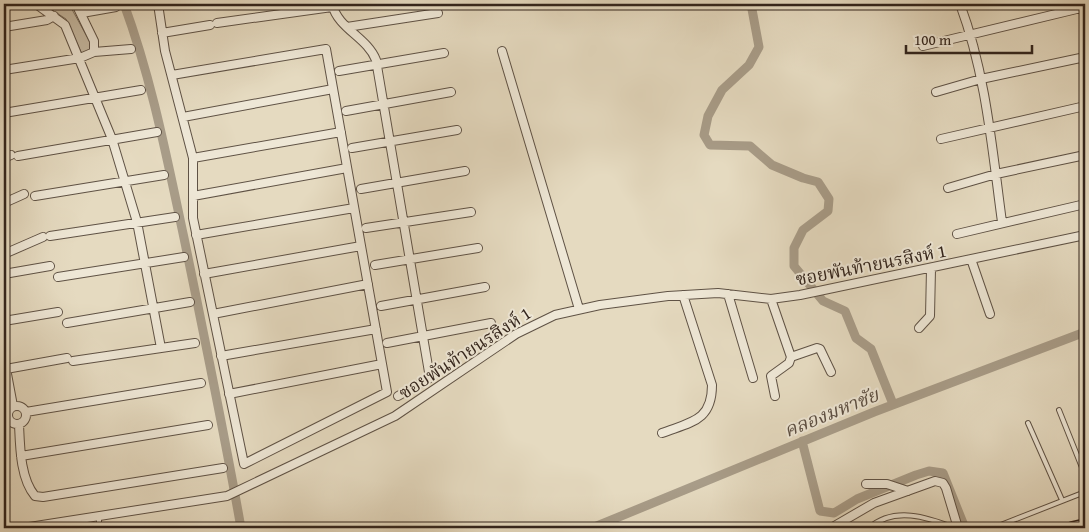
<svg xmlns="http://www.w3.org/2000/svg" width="1089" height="532" font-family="'Gentium Book Plus','Noto Serif Thai',serif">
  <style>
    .green { fill: #c7bba4; stroke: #7c7060 }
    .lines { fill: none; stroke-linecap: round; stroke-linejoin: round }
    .canal { stroke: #a89c88; stroke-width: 9 }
    .lane-casing { stroke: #5f5245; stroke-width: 6 }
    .street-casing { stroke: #5f5245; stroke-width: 10 }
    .secondary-casing { stroke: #32241c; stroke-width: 14 }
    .lane { stroke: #eee7d6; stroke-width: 4 }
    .street { stroke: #eee7d6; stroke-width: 8 }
    .secondary { stroke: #eee7d6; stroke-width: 11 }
    .labels { text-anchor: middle; stroke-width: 4; stroke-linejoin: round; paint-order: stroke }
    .street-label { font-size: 18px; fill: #32241c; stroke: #eee7d6 }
    .water-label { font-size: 19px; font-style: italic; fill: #5b4e42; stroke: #eee7d6 }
  </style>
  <rect width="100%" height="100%" fill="#e5dac0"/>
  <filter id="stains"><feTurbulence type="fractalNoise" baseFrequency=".004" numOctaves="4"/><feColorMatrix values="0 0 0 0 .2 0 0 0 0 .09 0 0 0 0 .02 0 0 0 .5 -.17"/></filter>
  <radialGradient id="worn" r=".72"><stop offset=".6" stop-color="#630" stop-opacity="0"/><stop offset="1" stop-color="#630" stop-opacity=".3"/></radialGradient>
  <!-- green -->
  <path class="green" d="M43 4H69L90 42V50L82 54 66 19Z"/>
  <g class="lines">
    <!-- canal -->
    <path class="canal" d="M124 4C152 80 167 159 184 238 204 335 224 431 241 528
      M751 4 759 47 749 65 722 90 708 116 704 135 710 145 750 146 772 165 803 178 818 182 829 199 828 211 803 230 794 248V266L823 301 845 311 856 338 871 349 893 404
      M802 441 820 511 834 513 857 499 916 475 929 471 943 473 965 528
      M592 528 874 412 1085 332"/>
    <!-- lane casing -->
    <g class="lane-casing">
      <path id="lane" d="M1059 410 1085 475
        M1028 423 1062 500
        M99 516V528
        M869 528C894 506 927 517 955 528
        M993 528 1085 492"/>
    </g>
    <!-- street casing -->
    <g class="street-casing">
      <path id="street" d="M36 4 65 25 112 139 137 222 161 348
        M76 4 94 41V52
        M158 4 165 51 193 158V218L244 464 387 392 326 49 172 75
        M332 4C338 29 367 37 376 60L430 378 398 396
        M960 4C986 74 992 148 1002 222
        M1081 4 1085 16
        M82 13 116 7
        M217 23 332 7
        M4 27 47 20 54 16
        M347 27 438 13
        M162 33 210 25
        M923 46 1085 7
        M502 51 579 309
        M4 70 80 58 94 52 131 49
        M339 71 444 53
        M936 92 981 79 1085 57
        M346 111 451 92
        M4 113 141 90
        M183 117 333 89
        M941 139 1085 106
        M352 148 457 130
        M18 156 157 132
        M4 158 11 155
        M193 158 341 132
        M948 188 996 174 1085 155
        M361 189 465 171
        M35 196 164 175
        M193 196 347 168
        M4 203 24 194
        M366 228 471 212
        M957 234 1085 204
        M196 235 354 208
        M50 236 175 217
        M4 254 43 237
        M971 259 990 314
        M375 265 478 248
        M4 274 50 266
        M204 274 361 246
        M58 277 184 257
        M728 294 753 378
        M771 299 791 357 789 363 771 376 775 396
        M381 306 485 287
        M213 314 368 284
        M4 321 58 312
        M67 323 190 302
        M919 328 930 316 931 269
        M387 343 491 323
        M221 356 376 329
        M791 357 817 348 820 349 831 372
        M4 358 13 406
        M73 361 195 343
        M6 369 67 358
        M229 394 382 364
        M8 415a9 9 0 1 1 18 0a9 9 0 1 1-18 0Z
        M26 412 201 383
        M19 424C20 446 20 478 35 496L43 497 223 468
        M662 433C691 422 712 421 712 385L683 295
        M21 456 208 425
        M866 484H887L908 491
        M23 528 227 496 395 416 516 334 555 315 600 305 668 296 718 293 771 299 800 295 1085 235
        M831 528 874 503 935 481 943 483 946 488 958 528"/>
    </g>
    <!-- secondary casing -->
    <g class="secondary-casing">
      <path id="secondary" d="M1072 528 1085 525"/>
    </g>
    <!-- lane -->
    <use href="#lane" class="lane"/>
    <!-- street -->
    <use href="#street" class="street"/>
    <!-- secondary -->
    <use href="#secondary" class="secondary"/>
  </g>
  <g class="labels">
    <!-- street labels -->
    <g class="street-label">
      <text transform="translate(871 265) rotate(-11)" y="6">ซอยพันท้ายนรสิงห์ 1</text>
      <text transform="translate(465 353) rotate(-33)" y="6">ซอยพันท้ายนรสิงห์ 1</text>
    </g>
    <!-- water labels -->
    <g class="water-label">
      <text transform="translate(831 412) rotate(-22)" y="7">คลองมหาชัย</text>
    </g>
  </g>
  <!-- margin -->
  <rect width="1089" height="532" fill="none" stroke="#e5dac0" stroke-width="20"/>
  <rect x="5" y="5" width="1079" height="522" fill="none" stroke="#32241c" stroke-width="2.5"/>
  <rect x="10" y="10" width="1069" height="512" fill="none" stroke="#32241c"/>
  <!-- scale -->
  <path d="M906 45v8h126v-8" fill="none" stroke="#32241c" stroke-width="2.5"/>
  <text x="914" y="45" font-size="15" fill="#32241c" stroke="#eee7d6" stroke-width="4" paint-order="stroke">100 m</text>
  <rect width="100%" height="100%" filter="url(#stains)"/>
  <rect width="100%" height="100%" fill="url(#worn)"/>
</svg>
